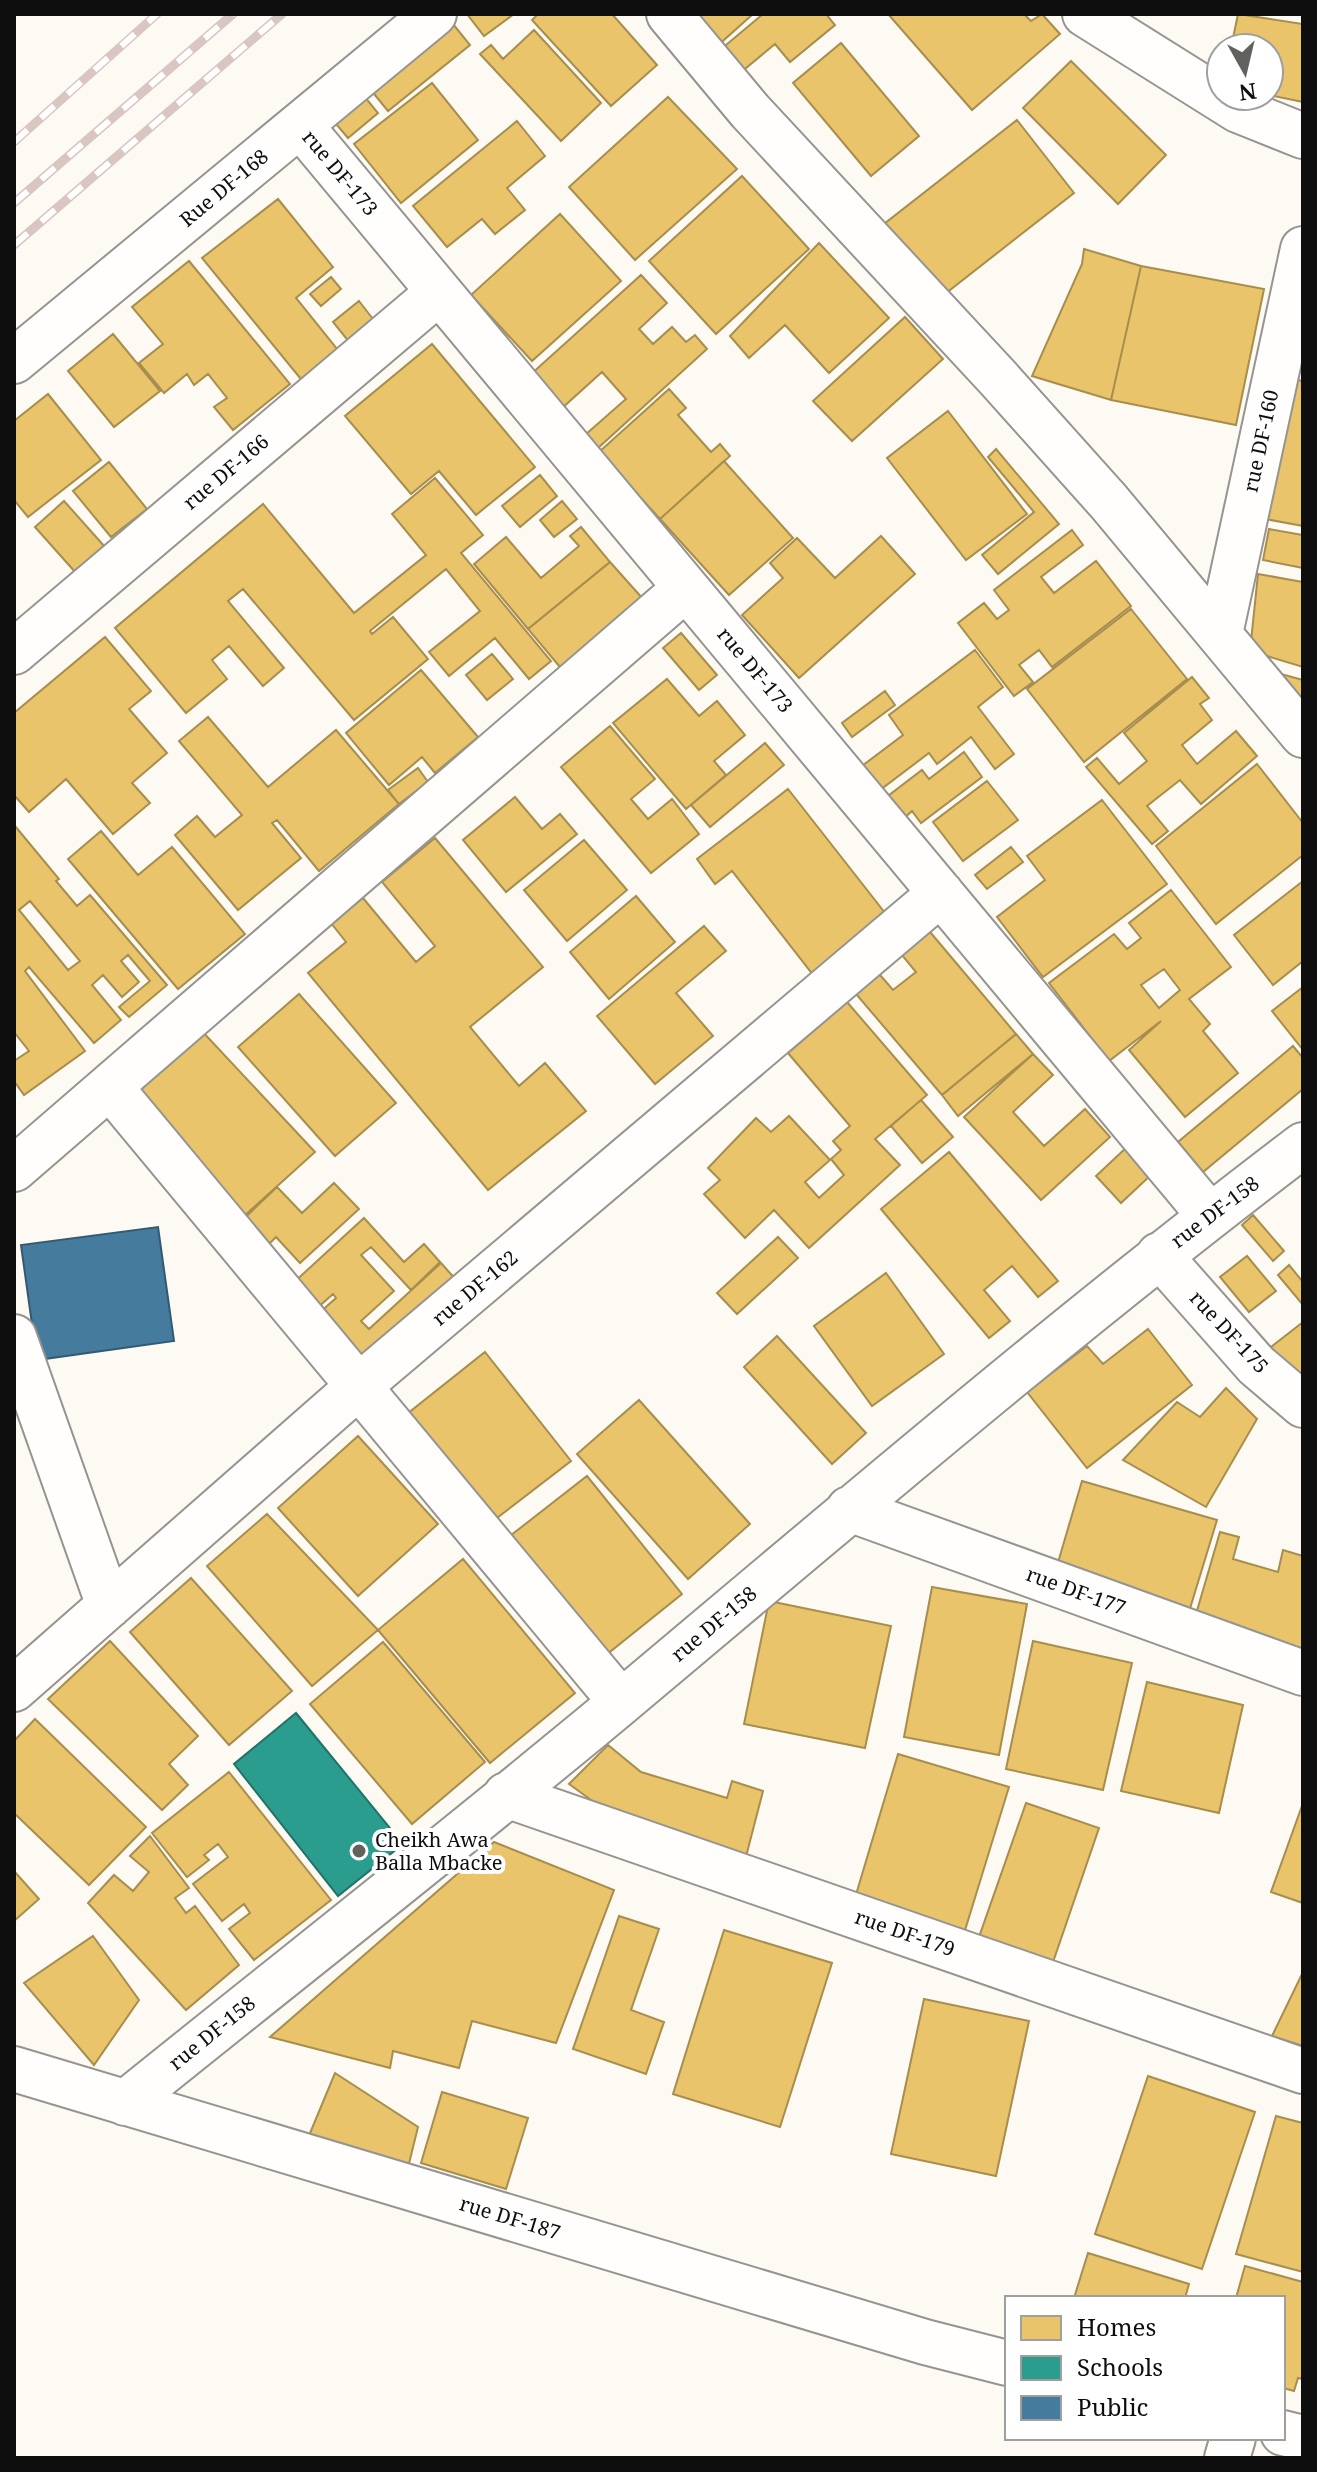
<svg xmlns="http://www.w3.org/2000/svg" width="1317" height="2472" font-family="'Noto Serif',serif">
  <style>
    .homes { fill: #e9c46a; stroke: #a78d4e; stroke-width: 2; fill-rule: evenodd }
    .schools { fill: #2a9d8f; stroke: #227268; stroke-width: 2 }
    .public { fill: #457b9d; stroke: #345a72; stroke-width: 2 }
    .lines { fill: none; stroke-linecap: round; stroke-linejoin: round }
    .street-casing { stroke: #959491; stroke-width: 48 }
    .street { stroke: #fffefd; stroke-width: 44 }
    .rail-casing { stroke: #d9c5c2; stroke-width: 9 }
    .rail { stroke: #fff; stroke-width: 6; stroke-dasharray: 18; stroke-linecap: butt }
    .poi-dot { fill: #61615e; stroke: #fff; stroke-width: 3 }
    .labels { text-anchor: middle; stroke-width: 8; stroke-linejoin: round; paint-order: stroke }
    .street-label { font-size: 20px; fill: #0e0e0e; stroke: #fff }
    .poi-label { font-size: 20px; fill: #0e0e0e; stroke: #fff; text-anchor: start }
  </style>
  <rect width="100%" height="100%" fill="#fcfaf2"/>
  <!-- homes -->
  <path class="homes" d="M445 14 470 45 388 111 361 78Z
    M467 14H514L484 36Z
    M538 14H612L657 65 611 106 532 20Z
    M684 14H753L715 48Z
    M763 14H826L835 25 790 62 775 44 734 78 714 55Z
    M888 14H1024L1031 21 1042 14 1060 34 972 110Z
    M1238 14 1303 24V102L1269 95V48H1231Z
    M534 30 601 103 561 141 480 54 491 45 503 59Z
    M841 43 919 136 871 176 793 83Z
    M1071 61 1166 155 1118 204 1023 108Z
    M432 83 478 140 401 203 354 144Z
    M355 85 378 113 348 138 336 124 352 111 341 97Z
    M668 97 737 169 635 260 569 187Z
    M1017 120 1074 193 941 297 884 224Z
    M517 121 545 156 507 188 525 210 495 234 482 219 447 247 413 206Z
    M742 176 809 249 716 334 649 261Z
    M278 199 333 267 296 298 342 355 305 384 202 258Z
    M560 214 621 281 532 361 471 295Z
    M819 243 889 318 829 373 785 325 749 358 730 336Z
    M1084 249 1141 266 1111 400 1032 376 1082 264Z
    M189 261 290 384 233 430 214 407 227 398 208 374 194 385 187 374 164 393 139 363 163 344 132 307Z
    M1141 266 1264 289 1236 425 1111 400Z
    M641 275 667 303 639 329 653 344 672 327 686 342 695 335 707 349 598 448 585 435 626 399 602 372 561 409 530 375Z
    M331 277 341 289 321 306 310 294Z
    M359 301 376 323 350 343 333 322Z
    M905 317 943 359 852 441 813 401Z
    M113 334 160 391 114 427 68 371Z
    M432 344 535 467 476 515 439 471 411 494 345 416Z
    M1287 378 1303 381V526L1260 518Z
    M669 389 686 408 678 415 711 452 720 444 730 456 660 519 599 452Z
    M48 394 101 460 28 517 14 500V421Z
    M948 411 1027 514 966 560 887 458Z
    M996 449 1059 524 998 574 982 555 1034 512 988 457Z
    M724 461 793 538 729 595 660 519Z
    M109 462 147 509 111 537 73 491Z
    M540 475 557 496 520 527 502 506Z
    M435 478 483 535 461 553 551 661 529 679 495 638 449 676 429 652 480 611 446 569 370 631 372 634 393 617 428 659 354 720 243 589 228 601 284 668 263 686 229 646 212 660 227 679 186 713 115 628 263 504 354 613 426 555 392 514Z
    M64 501 105 547 76 573 35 527Z
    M562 501 577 519 554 537 540 520Z
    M581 527 610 562 528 629 474 564 506 537 541 578 579 546 570 536Z
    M1269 529 1303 535V568L1263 560Z
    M1072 530 1083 545 1041 577 1054 593 1096 561 1131 606 1052 667 1039 650 1019 665 1033 682 1014 696 958 623 984 603 997 619 1009 610 994 590Z
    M881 536 915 574 799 678 742 615 783 578 770 563 797 538 835 578Z
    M610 562 643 599 560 667 528 629Z
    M1258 574 1303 582V667L1250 651Z
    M1131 609 1187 679 1084 762 1027 689Z
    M681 633 717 675 699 690 663 648Z
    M105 637 151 691 129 709 167 753 132 783 150 803 113 834 66 779 29 812 14 795V713Z
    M975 650 1003 687 978 707 1014 754 995 769 971 737 937 764 929 753 880 790 862 766 903 735 889 715Z
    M492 654 513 679 487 700 466 675Z
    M421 670 478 737 435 773 422 757 389 785 346 733Z
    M1266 670 1303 680V717Z
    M1192 677 1209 698 1200 704 1212 720 1182 745 1197 764 1236 731 1257 756 1201 804 1180 780 1147 806 1168 831 1152 844 1086 767 1097 758 1119 784 1147 761 1124 733Z
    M667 679 699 716 717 701 745 735 714 761 726 775 686 809 613 723Z
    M885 691 895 705 852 737 842 723Z
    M208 717 268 787 336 730 399 804 319 871 277 820 272 823 301 858 238 910 175 835 197 816 215 837 242 815 179 741Z
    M610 726 655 779 631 799 648 819 672 799 699 834 651 873 561 767Z
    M765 743 784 765 710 827 691 805Z
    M964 752 982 777 921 823 912 811 901 821 884 799 922 770 929 779Z
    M1257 764 1303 823V855L1216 924 1156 846Z
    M418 768 428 782 399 804 388 790Z
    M987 781 1018 820 963 861 933 822Z
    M788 789 889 918 814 976 732 871 715 884 697 859Z
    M515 797 542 829 560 814 577 834 506 892 463 840Z
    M1102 800 1167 884 1043 977 997 917 1045 880 1027 856Z
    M15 826 59 879 56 881 77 906 90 895 167 985 129 1017 119 1007 150 981 128 955 121 961 139 982 122 997 103 975 92 985 121 1020 94 1043 29 967 25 971 85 1051 24 1095 14 1081V1061L29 1051 14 1032ZM30 901 80 961 68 970 19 910Z
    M101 831 138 875 172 847 245 934 178 989 68 859Z
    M435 838 543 967 470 1027 519 1086 545 1063 586 1111 488 1190 308 973 346 942 331 923 363 898 416 962 435 946 382 882Z
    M584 840 627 890 567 941 524 890Z
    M1011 847 1023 862 987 889 975 875Z
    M1303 881V961L1273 985 1234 935Z
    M1171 890 1231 967 1189 999 1210 1024 1203 1031 1238 1073 1185 1117 1129 1050 1161 1021 1109 1061 1049 983 1114 934 1127 949 1141 938 1129 923ZM1164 969 1180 990 1159 1008 1141 985Z
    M636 896 675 942 609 999 570 952Z
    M704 926 726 951 676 993 713 1036 655 1084 597 1016Z
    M925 926 1016 1034 942 1095 851 988 874 968 893 990 916 972 897 949Z
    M1303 987V1050L1272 1011Z
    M299 994 396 1103 335 1156 238 1047Z
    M847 1002 927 1095 875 1139 900 1165 809 1248 774 1210 745 1238 704 1194 720 1180 708 1168 756 1118 771 1132 789 1116 830 1160 805 1182 819 1198 844 1175 831 1159 841 1150 833 1141 850 1126 788 1053Z
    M200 1029 315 1152 243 1217 129 1093Z
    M1016 1034 1033 1054 958 1116 942 1095Z
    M1293 1046 1303 1058V1089L1203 1172 1178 1142Z
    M1033 1054 1053 1075 1013 1112 1044 1146 1085 1109 1110 1137 1041 1200 964 1117Z
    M921 1100 953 1137 922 1163 891 1126Z
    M1127 1147 1152 1174 1121 1203 1096 1176Z
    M949 1152 1058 1281 1038 1297 1012 1266 984 1290 1010 1321 989 1338 881 1209Z
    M334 1183 359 1209 300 1263 276 1237 261 1252 291 1285 364 1218 404 1262 424 1244 440 1262 411 1290 371 1247 361 1255 394 1291 361 1321 369 1329 441 1263 458 1282 357 1374 310 1321 336 1298 333 1294 306 1318 234 1228 277 1187 302 1213Z
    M1253 1215 1284 1251 1273 1261 1242 1225Z
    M778 1237 798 1258 737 1314 717 1293Z
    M1247 1256 1276 1291 1249 1312 1220 1277Z
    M1289 1265 1303 1282V1305L1278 1275Z
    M886 1273 944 1354 872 1406 814 1326Z
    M1303 1322V1374L1296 1380 1271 1347Z
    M1148 1329 1192 1385 1087 1468 1027 1392 1087 1346 1103 1364Z
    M777 1336 866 1433 832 1464 744 1367Z
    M485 1352 571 1461 493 1521 407 1414Z
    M1226 1388 1257 1419 1206 1507 1123 1460 1177 1402 1200 1417Z
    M639 1400 750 1524 688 1579 577 1454Z
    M358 1436 438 1524 358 1596 278 1508Z
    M587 1476 682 1594 606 1655 510 1536Z
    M1082 1481 1217 1520 1188 1615 1054 1576Z
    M267 1514 378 1630 312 1686 207 1566Z
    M1220 1532 1239 1537 1233 1559 1278 1572 1283 1550 1303 1556V1653L1194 1621Z
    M463 1559 575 1693 490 1763 378 1630Z
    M191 1578 292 1691 229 1745 130 1632Z
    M932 1587 1027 1604 999 1755 904 1737Z
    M769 1601 891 1626 865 1748 744 1724Z
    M110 1641 198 1736 169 1764 188 1785 162 1810 48 1699Z
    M1033 1641 1132 1663 1103 1790 1006 1769Z
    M383 1642 485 1762 412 1824 310 1704Z
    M1147 1682 1243 1705 1219 1813 1121 1791Z
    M35 1719 146 1827 89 1885 14 1813V1741Z
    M608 1745 641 1772 727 1798 732 1781 763 1791 743 1868 649 1842 569 1784Z
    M898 1754 1009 1787 962 1940 852 1908Z
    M229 1772 331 1900 254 1960 229 1929 250 1913 244 1904 222 1921 193 1884 228 1857 218 1844 204 1855 209 1860 187 1877 152 1833Z
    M1026 1803 1099 1828 1052 1965 978 1940Z
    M1303 1803V1903L1271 1892Z
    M150 1836 189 1888 175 1898 186 1913 195 1906 239 1965 186 2010 88 1903 114 1875 133 1891 149 1872 130 1856Z
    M494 1842 614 1890 556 2043 472 2021 459 2068 393 2051 390 2068 270 2037Z
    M14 1871 39 1899 14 1921Z
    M619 1916 659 1929 631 2010 664 2022 646 2074 573 2049Z
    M724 1930 832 1963 780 2127 673 2094Z
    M93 1936 139 2000 94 2065 24 1983Z
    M1303 1972V2046L1272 2036Z
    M924 1999 1029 2021 996 2176 891 2154Z
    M335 2073 418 2127 404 2184 303 2150Z
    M1148 2076 1255 2112 1202 2269 1095 2234Z
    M442 2092 528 2118 506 2189 421 2163Z
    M1276 2116 1303 2123V2272L1236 2254Z
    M1088 2253 1189 2284 1185 2298H1074Z
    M1245 2266 1303 2282V2379L1298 2378 1294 2391 1283 2388V2298H1236Z"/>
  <!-- schools -->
  <path class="schools" d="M296 1713 403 1844 338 1896 234 1764Z"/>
  <!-- public -->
  <path class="public" d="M158 1227 174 1341 37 1360 21 1245Z"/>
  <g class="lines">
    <!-- street casing -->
    <g class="street-casing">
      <path id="street" d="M669 14 750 111 998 378 1109 502 1303 735
        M1085 14 1238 110 1303 136
        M300 125 1210 1216
        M14 361 434 14
        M1220 634 1303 249
        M14 652 439 292
        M110 1087 621 1702
        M14 1169 686 588
        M1159 1255 1256 1365 1303 1405
        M14 1337 109 1606
        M849 1509 1303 1673
        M14 1689 359 1386 941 893
        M506 1795 1303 2071
        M14 2069 925 2342 1007 2363
        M125 2103C291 1969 460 1837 624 1700 848 1512 1070 1322 1303 1145
        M1283 2433 1303 2438
        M1227 2458 1233 2438"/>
    </g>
    <!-- street -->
    <use href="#street" class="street"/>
    <!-- rail casing -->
    <g class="rail-casing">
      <path id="rail" d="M14 142 157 14
        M14 203 233 14
        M14 245 282 14"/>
    </g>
    <!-- rail -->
    <use href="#rail" class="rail"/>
  </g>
  <!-- markers -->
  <circle class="poi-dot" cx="359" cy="1851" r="8"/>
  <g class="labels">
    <!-- street labels -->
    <g class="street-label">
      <text transform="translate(340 173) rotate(50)" y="7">rue DF-173</text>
      <text transform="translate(224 188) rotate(-40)" y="7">Rue DF-168</text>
      <text transform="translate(1261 441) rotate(-78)" y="7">rue DF-160</text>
      <text transform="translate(226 472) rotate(-40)" y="7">rue DF-166</text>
      <text transform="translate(755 670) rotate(50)" y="7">rue DF-173</text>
      <text transform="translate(1215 1212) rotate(-37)" y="7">rue DF-158</text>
      <text transform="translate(475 1288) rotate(-40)" y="7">rue DF-162</text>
      <text transform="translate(1229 1332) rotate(47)" y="7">rue DF-175</text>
      <text transform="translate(1076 1591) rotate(20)" y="7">rue DF-177</text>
      <text transform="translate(714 1624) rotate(-40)" y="7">rue DF-158</text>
      <text transform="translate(905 1933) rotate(19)" y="7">rue DF-179</text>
      <text transform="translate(212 2033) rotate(-39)" y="7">rue DF-158</text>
      <text transform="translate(510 2218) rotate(17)" y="7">rue DF-187</text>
    </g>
    <!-- poi labels -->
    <g class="poi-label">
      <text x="375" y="1847">Cheikh Awa<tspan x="375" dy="23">Balla Mbacke</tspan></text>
    </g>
  </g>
  <!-- border -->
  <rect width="1317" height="2472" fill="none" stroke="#0e0e0e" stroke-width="32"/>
  <!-- legend -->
  <rect x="1005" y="2296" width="280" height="144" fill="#ffffff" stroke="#9f9f9f" stroke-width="2"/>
  <rect x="1021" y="2316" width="40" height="24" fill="#e9c46a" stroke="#9f9f9f" stroke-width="2"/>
  <text x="1077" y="2336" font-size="24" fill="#0e0e0e">Homes</text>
  <rect x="1021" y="2356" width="40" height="24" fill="#2a9d8f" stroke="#9f9f9f" stroke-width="2"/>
  <text x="1077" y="2376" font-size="24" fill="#0e0e0e">Schools</text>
  <rect x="1021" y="2396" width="40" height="24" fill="#457b9d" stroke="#9f9f9f" stroke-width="2"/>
  <text x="1077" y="2416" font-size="24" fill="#0e0e0e">Public</text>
  <!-- north arrow -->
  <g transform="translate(1245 72) rotate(172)"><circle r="38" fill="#ffffff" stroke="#9f9f9f" stroke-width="2"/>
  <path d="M0-6L14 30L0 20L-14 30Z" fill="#61615e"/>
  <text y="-12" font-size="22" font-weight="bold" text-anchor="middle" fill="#0e0e0e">N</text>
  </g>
</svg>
